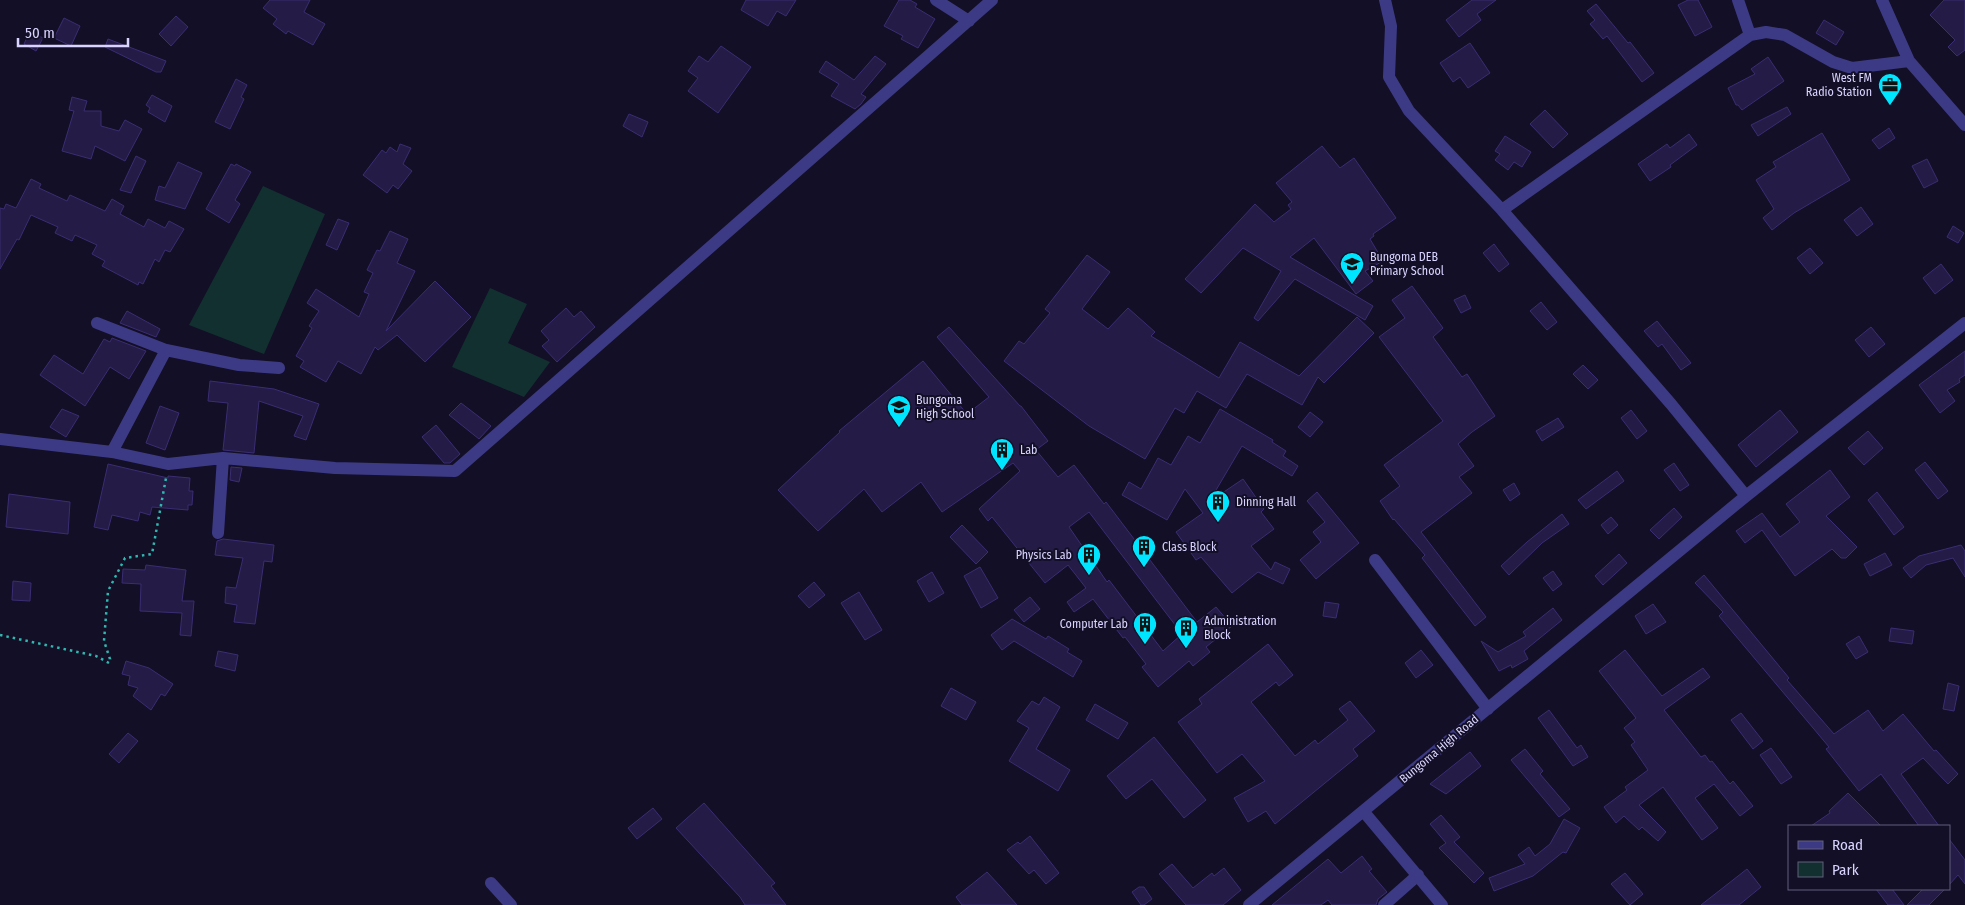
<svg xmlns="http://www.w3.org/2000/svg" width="1965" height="905" font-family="'Fira Sans Condensed',sans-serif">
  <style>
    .green { fill: #12302f }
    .building { fill: #241b47; stroke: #3b2d73; fill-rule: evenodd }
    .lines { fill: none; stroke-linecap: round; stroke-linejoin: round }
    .path { stroke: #2fb8b0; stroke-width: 2.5; stroke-dasharray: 2.5 4; stroke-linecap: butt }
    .minor { stroke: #3d3a85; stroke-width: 12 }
    .labels { text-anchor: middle; stroke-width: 4; stroke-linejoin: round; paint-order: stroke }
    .poi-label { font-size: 12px; fill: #d9d4ff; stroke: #130f26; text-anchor: start }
    .street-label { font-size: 12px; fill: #d9d4ff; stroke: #130f26 }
  </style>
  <rect width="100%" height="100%" fill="#130f26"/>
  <!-- green -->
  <path class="green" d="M263 186 325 214 264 354 189 325Z
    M490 288 527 304 508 343 550 362 524 397 452 367Z"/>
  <!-- building -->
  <path class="building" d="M270 0H310L304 12 325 24 313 45 288 31 286 34 273 24 277 19 263 8Z
    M746 0H796L786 16 777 11 768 26 741 10Z
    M899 0H910L917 4 915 7 935 19 918 48 901 39 903 36 884 26Z
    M1472 0H1496L1477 14 1481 20 1459 37 1446 20Z
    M1688 0H1698L1712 27 1695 36 1678 5Z
    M1944 0H1965V50L1957 56 1948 47 1955 40 1930 15Z
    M1596 4 1628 43 1630 42 1654 73 1642 82 1607 36 1603 39 1590 24 1595 20 1587 11Z
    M176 16 188 27 171 46 159 34Z
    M64 18 80 26 71 46 54 38Z
    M1824 20 1844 32 1836 45 1816 33Z
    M30 31 43 38 36 51 24 44Z
    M108 39 166 61 161 72H156L105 47Z
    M1470 43 1490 73 1468 88 1460 77 1453 82 1440 63Z
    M721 46 751 67 718 113 688 91 698 78 688 71 699 56 708 62Z
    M875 56 886 64 861 94 866 97 861 104 855 109 831 96 839 84 819 72 826 61 854 80Z
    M1768 57 1784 81 1742 110 1738 105H1736L1728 88 1755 74 1751 69Z
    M236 79 247 85 241 97 244 99 230 129 215 122Z
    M152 95 172 106 165 122 148 112 150 108 146 105Z
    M72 97 87 101 84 111H101V126L119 131 125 120 142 129 125 161 95 146 91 159 62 151 74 111 69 110Z
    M1787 107 1791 114 1758 136 1751 125Z
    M1545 110 1568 134 1553 148 1530 124Z
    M629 114 648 122 642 137 623 126Z
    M1889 128 1895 138 1879 149 1872 140Z
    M1822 133 1850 180 1794 213 1772 230 1763 218 1774 209 1756 180 1776 167 1773 162Z
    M1689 134 1697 145 1670 165 1671 167 1650 181 1638 164 1667 144 1670 148Z
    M1505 136 1531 152 1522 167 1514 162 1508 170 1495 160 1500 154 1495 151Z
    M400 144 411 148 403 164 412 171 398 189 393 185 387 193 363 175 382 150 386 153 390 147 397 152Z
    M1322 146 1340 168 1354 158 1396 218 1373 234 1374 236 1370 239 1383 261 1365 271 1373 281 1356 294 1314 238 1290 257 1373 306 1365 320 1295 279 1258 321 1254 318 1281 271 1243 248 1201 293 1185 279 1255 204 1274 222 1291 209 1288 205 1292 202 1276 183Z
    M136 156 146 161 134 186 131 193 120 190Z
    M1927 159 1938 181 1924 188 1912 166Z
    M178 162 202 173 185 209 155 200 159 186 165 188Z
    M231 164 235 166 236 164 251 172 235 200 240 204 229 223 206 209Z
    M31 179 41 184 39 188 67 201 70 195 105 211 112 199 124 206 120 214 144 227 148 219 165 228 169 221 184 229 170 252 165 250 159 262 155 259 143 284 139 282 138 285 102 266 105 261 92 254 97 245 75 235 72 241 55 233 58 227 31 215 19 240 17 239 0 269V208L4 209 6 204 16 208Z
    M1861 207 1873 224 1857 236 1844 220Z
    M338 219 349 223 337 250 326 245Z
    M1953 226 1964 233 1958 243 1947 237Z
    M390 231 408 239 397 263 415 271 386 331 435 281 471 317 425 362 397 335 378 350 375 347 361 374 338 361 326 382 300 367 304 361 296 356 312 328 309 326 319 311 307 303 316 289 359 317 369 294 364 292 373 273 367 270 377 250 380 251Z
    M1494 244 1509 264 1499 272 1483 253Z
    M1810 248 1823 263 1810 274 1797 258Z
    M1087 255 1110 272 1082 309 1108 329 1128 308 1155 332 1151 336 1219 378 1240 342 1299 376 1357 317 1374 333 1324 383 1318 377 1302 405 1247 374 1226 408 1197 391 1184 413 1175 408 1145 459 1089 426 1004 361 1019 341 1024 344 1050 313 1045 309Z
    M1941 264 1953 280 1935 294 1923 278Z
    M1412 286 1443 328 1433 337 1462 377 1467 374 1495 416 1472 432 1458 444 1474 466 1459 477 1472 493 1421 532 1486 617 1475 626 1422 558 1425 555 1394 519 1393 520 1380 501 1400 486 1384 465 1443 421 1379 337 1405 318 1392 300Z
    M1465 295 1471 308 1461 313 1454 300Z
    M1541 302 1557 322 1547 330 1530 311Z
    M566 308 574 317 581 311 595 327 557 362 542 346 549 340 541 331Z
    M127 311 160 329 156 337 120 323Z
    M1657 321 1691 363 1681 370 1662 344 1658 347 1644 331Z
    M949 327 1020 406H1021L1034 423 1048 441 1036 450 1058 477 1074 465 1104 504 1106 502 1197 622 1216 607 1232 626 1206 647 1210 652 1193 666 1189 661 1158 687 1142 667 1146 664 1125 637 1123 638 1093 599 1074 612 1067 602 1086 588 1068 565 1045 583 992 517 988 521 979 509 1020 471 1013 463 942 512 921 482 882 512 864 489 818 531 778 490 840 432 839 431 923 361 967 414 989 397 937 337ZM1089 512 1182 634 1163 651 1109 580 1107 582 1069 527Z
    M1871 327 1885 344 1869 357 1855 340Z
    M112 338 146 351 129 379 110 367 85 406 40 375 54 355 83 374 104 339 110 342Z
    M1965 351V375L1959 379 1960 382 1947 390 1955 401 1940 413 1919 385Z
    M1583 365 1598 380 1588 389 1573 374Z
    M210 381 274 389 319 404 306 440 294 436 303 416 259 401 254 453 223 450 228 403 208 401Z
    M461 403 491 426 479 439 449 415Z
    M160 406 179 413 165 450 146 443Z
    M62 409 79 416 66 437 50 427Z
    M1220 409 1273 440 1272 442 1286 451 1283 456 1298 466 1292 476 1242 446 1209 502 1243 479 1264 509 1261 512 1274 529 1251 546 1271 570 1275 562 1290 569 1283 584 1258 572 1232 593 1201 557 1196 560 1176 532 1203 513 1185 489 1167 520 1122 495 1129 482 1141 489 1158 458 1171 465 1188 436 1200 443Z
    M1631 410 1647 431 1637 439 1621 418Z
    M1780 410 1798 432 1756 467 1738 445Z
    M1310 412 1323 422 1310 437 1298 427Z
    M1558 418 1564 427 1542 441 1536 431Z
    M436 425 460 454 450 463H444L422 437Z
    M1868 431 1883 448 1864 465 1848 448Z
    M1925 462 1948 491 1938 499 1915 470Z
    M1674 463 1689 485 1680 491 1664 470Z
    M108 464 168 478V476L190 478 189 491H193L192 505H188V510L152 507 150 515 140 512 138 521 112 515 108 530 94 527Z
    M231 467 242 468 239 482 230 480Z
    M1830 470 1850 497 1826 516 1857 547 1846 558H1841L1832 549 1795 576 1762 530 1745 543 1736 531 1762 513 1780 537 1800 522 1786 504Z
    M1617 471 1624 481 1586 509 1578 500Z
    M1514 483 1520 494 1510 501 1503 490Z
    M1317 492 1359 543 1316 579 1300 560 1321 542 1313 532 1325 522 1307 501Z
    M1877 492 1904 527 1894 535 1868 500Z
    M9 494 70 502 68 534 6 527Z
    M1674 508 1682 517 1659 539 1650 530Z
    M1562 514 1569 524 1542 543 1509 575 1501 566 1527 542Z
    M1611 517 1618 525 1608 534 1601 525Z
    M962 525 988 552 976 564 950 537Z
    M223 539 274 545 272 562 264 561 255 624 234 622 237 605 225 603 226 587 236 588 243 558 215 555 217 541Z
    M1961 545 1965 551V577L1953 558 1926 565 1911 578 1903 568 1919 556Z
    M1885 553 1892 565 1870 576 1864 564Z
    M1619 554 1627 563 1603 585 1595 576Z
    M146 565 186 570 182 601H194L191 636 180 635 182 613 140 611 141 584 122 583 123 569 145 570Z
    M980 567 998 598 981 608 964 576Z
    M1553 571 1562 584 1553 591 1543 578Z
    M932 572 944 593 929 602 917 581Z
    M1704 575 1789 678 1787 680 1834 734 1868 710 1883 731 1903 714 1934 751 1936 750 1958 774 1948 784 1923 758 1901 774 1939 826H1919L1881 774 1859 791 1826 749 1829 747 1719 616 1723 612 1695 583Z
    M13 581 31 583 30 601 12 600Z
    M814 582 825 595 809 608 798 596Z
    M859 592 882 630 865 640 841 603Z
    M1030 597 1040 609 1024 622 1014 610Z
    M1325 602 1339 604 1336 618 1323 616Z
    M1653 604 1666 622 1646 634 1635 616Z
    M1553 608 1562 620 1524 651 1528 659 1512 668 1511 665 1499 671 1481 641 1498 652 1526 636 1523 632Z
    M1012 619 1046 639 1048 636 1069 649 1067 652 1082 661 1073 677 1014 641 1002 650 991 635Z
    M1891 628 1914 631 1912 644 1889 641Z
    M1859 636 1868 652 1856 659 1846 644Z
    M1268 644 1293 675 1279 686 1276 682 1251 702 1295 756 1315 740 1318 744 1348 720 1339 709 1350 701 1375 731 1353 749 1358 756 1275 824 1266 811 1248 822 1234 798 1265 781 1242 754 1217 773 1178 722 1202 704 1199 699Z
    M1421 650 1433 665 1416 678 1405 663Z
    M1625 650 1662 696 1703 668 1710 677 1664 710 1701 757 1705 755 1710 762 1712 761 1730 784 1733 781 1753 806 1740 816 1714 784 1695 798 1718 828 1702 840 1663 787 1639 805 1666 832 1658 841 1642 827 1639 830 1624 816 1616 823 1604 807 1627 790 1625 787 1648 770 1631 745 1635 742 1624 728 1636 718 1599 671Z
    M218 651 238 655 235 671 215 666Z
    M126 661 149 668 173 684 165 696 161 694 151 710 133 696 138 688 128 685 130 676 122 674Z
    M1948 683 1959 686 1954 711 1943 709Z
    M951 688 976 702 966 720 941 706Z
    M1044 697 1060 707 1036 749 1070 770 1058 791 1009 761 1029 728 1017 721 1032 701 1039 705Z
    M1095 704 1128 723 1118 739 1086 720Z
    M1549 710 1577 748 1581 745 1588 757 1573 766 1538 718Z
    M1741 713 1763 741 1753 749 1731 720Z
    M128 733 138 741 119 763 109 754Z
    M1154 737 1206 800 1184 818 1152 779 1126 799 1107 776Z
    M1771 748 1792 777 1781 784 1760 755Z
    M1525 749 1543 771 1540 774 1570 809 1559 817 1511 760Z
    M1470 752 1481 766 1446 794 1430 784Z
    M1848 793 1881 826H1811L1830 813 1829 811Z
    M704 803 775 883 771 886 786 905H745L740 897 676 828Z
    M653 808 662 819 637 839 628 828Z
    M1441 815 1460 837 1454 842 1484 873 1474 883 1439 848 1446 843 1430 824Z
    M1564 819 1580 828 1566 853 1563 852 1533 876 1494 891 1489 878 1525 864 1518 855 1529 847 1535 856 1550 844Z
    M1030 836 1059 873 1046 884 1034 870 1029 874 1007 850 1018 842 1020 844Z
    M1949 839 1965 860V884L1958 875 1949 885Z
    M1362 856 1372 869 1369 871 1387 892 1378 899 1376 905H1332L1328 900 1321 905H1272L1328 859 1341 873Z
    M1172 864 1193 888 1212 873 1214 876 1224 868 1241 890 1223 905H1186L1159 874Z
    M1747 869 1761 887 1739 905H1701Z
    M987 872 1000 886 1017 905H962L956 897Z
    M1625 873 1643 894 1630 905 1611 884Z
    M1139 887H1144L1152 899 1144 905H1141L1132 892Z
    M1876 889H1892L1904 905H1888Z
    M1923 889H1945L1929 905H1907Z"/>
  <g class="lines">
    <!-- path -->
    <path class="path" d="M0 635 96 656 109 663 110 659 104 641 108 591 125 558 152 554 166 478"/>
    <!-- minor -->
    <path class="minor" d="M936 0 969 21
      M1385 0 1391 26 1389 77 1409 111 1502 210 1671 404 1746 496
      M1738 0 1750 35
      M1882 0 1909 61 1965 125
      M1502 210 1750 35 1766 32 1785 35 1833 62 1852 68 1909 61
      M97 323 166 350
      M0 439 112 452 168 464 223 458 335 468 455 471 992 0
      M112 452 166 350 239 365 279 368
      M218 533 223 458
      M1375 560 1488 709
      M1364 812 1442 905
      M491 883 511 905
      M1249 905 1746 496 1965 323
      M1384 905 1418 875"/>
  </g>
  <!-- icons -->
  <defs>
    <g id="office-pin" transform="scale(1.25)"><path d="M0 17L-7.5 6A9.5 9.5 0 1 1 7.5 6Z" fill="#00e5ff" stroke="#130f26"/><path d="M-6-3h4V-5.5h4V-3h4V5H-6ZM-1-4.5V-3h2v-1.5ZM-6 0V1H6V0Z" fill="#111"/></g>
    <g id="school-pin" transform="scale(1.25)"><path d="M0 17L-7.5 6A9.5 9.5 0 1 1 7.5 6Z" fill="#00e5ff" stroke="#130f26"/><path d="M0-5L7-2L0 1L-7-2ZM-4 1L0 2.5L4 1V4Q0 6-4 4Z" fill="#111"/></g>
    <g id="building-pin" transform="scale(1.25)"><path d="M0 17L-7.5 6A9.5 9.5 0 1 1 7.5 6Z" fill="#00e5ff" stroke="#130f26"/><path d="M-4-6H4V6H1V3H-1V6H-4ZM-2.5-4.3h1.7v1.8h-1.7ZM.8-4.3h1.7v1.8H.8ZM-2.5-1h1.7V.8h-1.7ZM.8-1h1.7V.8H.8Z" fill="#111"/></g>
  </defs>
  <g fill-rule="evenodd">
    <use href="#office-pin" x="1890" y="85"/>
    <use href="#school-pin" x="1352" y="264"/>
    <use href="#school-pin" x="899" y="407"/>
    <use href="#building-pin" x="1002" y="450"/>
    <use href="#building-pin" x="1218" y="502"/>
    <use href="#building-pin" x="1144" y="547"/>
    <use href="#building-pin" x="1089" y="555"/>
    <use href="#building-pin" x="1145" y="624"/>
    <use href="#building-pin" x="1186" y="628"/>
  </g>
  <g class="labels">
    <!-- poi labels -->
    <g class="poi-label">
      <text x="1872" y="82" text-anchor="end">West FM<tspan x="1872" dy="14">Radio Station</tspan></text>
      <text x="1370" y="261">Bungoma DEB<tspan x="1370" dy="14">Primary School</tspan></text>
      <text x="916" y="404">Bungoma<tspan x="916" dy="14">High School</tspan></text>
      <text x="1020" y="454">Lab</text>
      <text x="1236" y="506">Dinning Hall</text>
      <text x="1162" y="551">Class Block</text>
      <text x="1072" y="559" text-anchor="end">Physics Lab</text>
      <text x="1204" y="625">Administration<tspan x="1204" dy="14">Block</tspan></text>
      <text x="1128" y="628" text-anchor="end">Computer Lab</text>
    </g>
    <!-- street labels -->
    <g class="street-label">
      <text transform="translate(1439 749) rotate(-40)" y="4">Bungoma High Road</text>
    </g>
  </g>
  <!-- legend -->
  <rect x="1788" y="825" width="162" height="65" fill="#130f26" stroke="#625e7d"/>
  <rect x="1798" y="841" width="25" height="8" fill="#3d3a85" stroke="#625e7d"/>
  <text x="1832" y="850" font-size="15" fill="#d9d4ff">Road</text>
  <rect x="1798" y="862" width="25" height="15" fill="#12302f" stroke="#625e7d"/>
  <text x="1832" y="875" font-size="15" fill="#d9d4ff">Park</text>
  <!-- scale -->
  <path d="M18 38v8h110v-8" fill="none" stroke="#d9d4ff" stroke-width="2.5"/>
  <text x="25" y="38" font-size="15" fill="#d9d4ff" stroke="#130f26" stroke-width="4" paint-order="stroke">50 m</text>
</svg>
